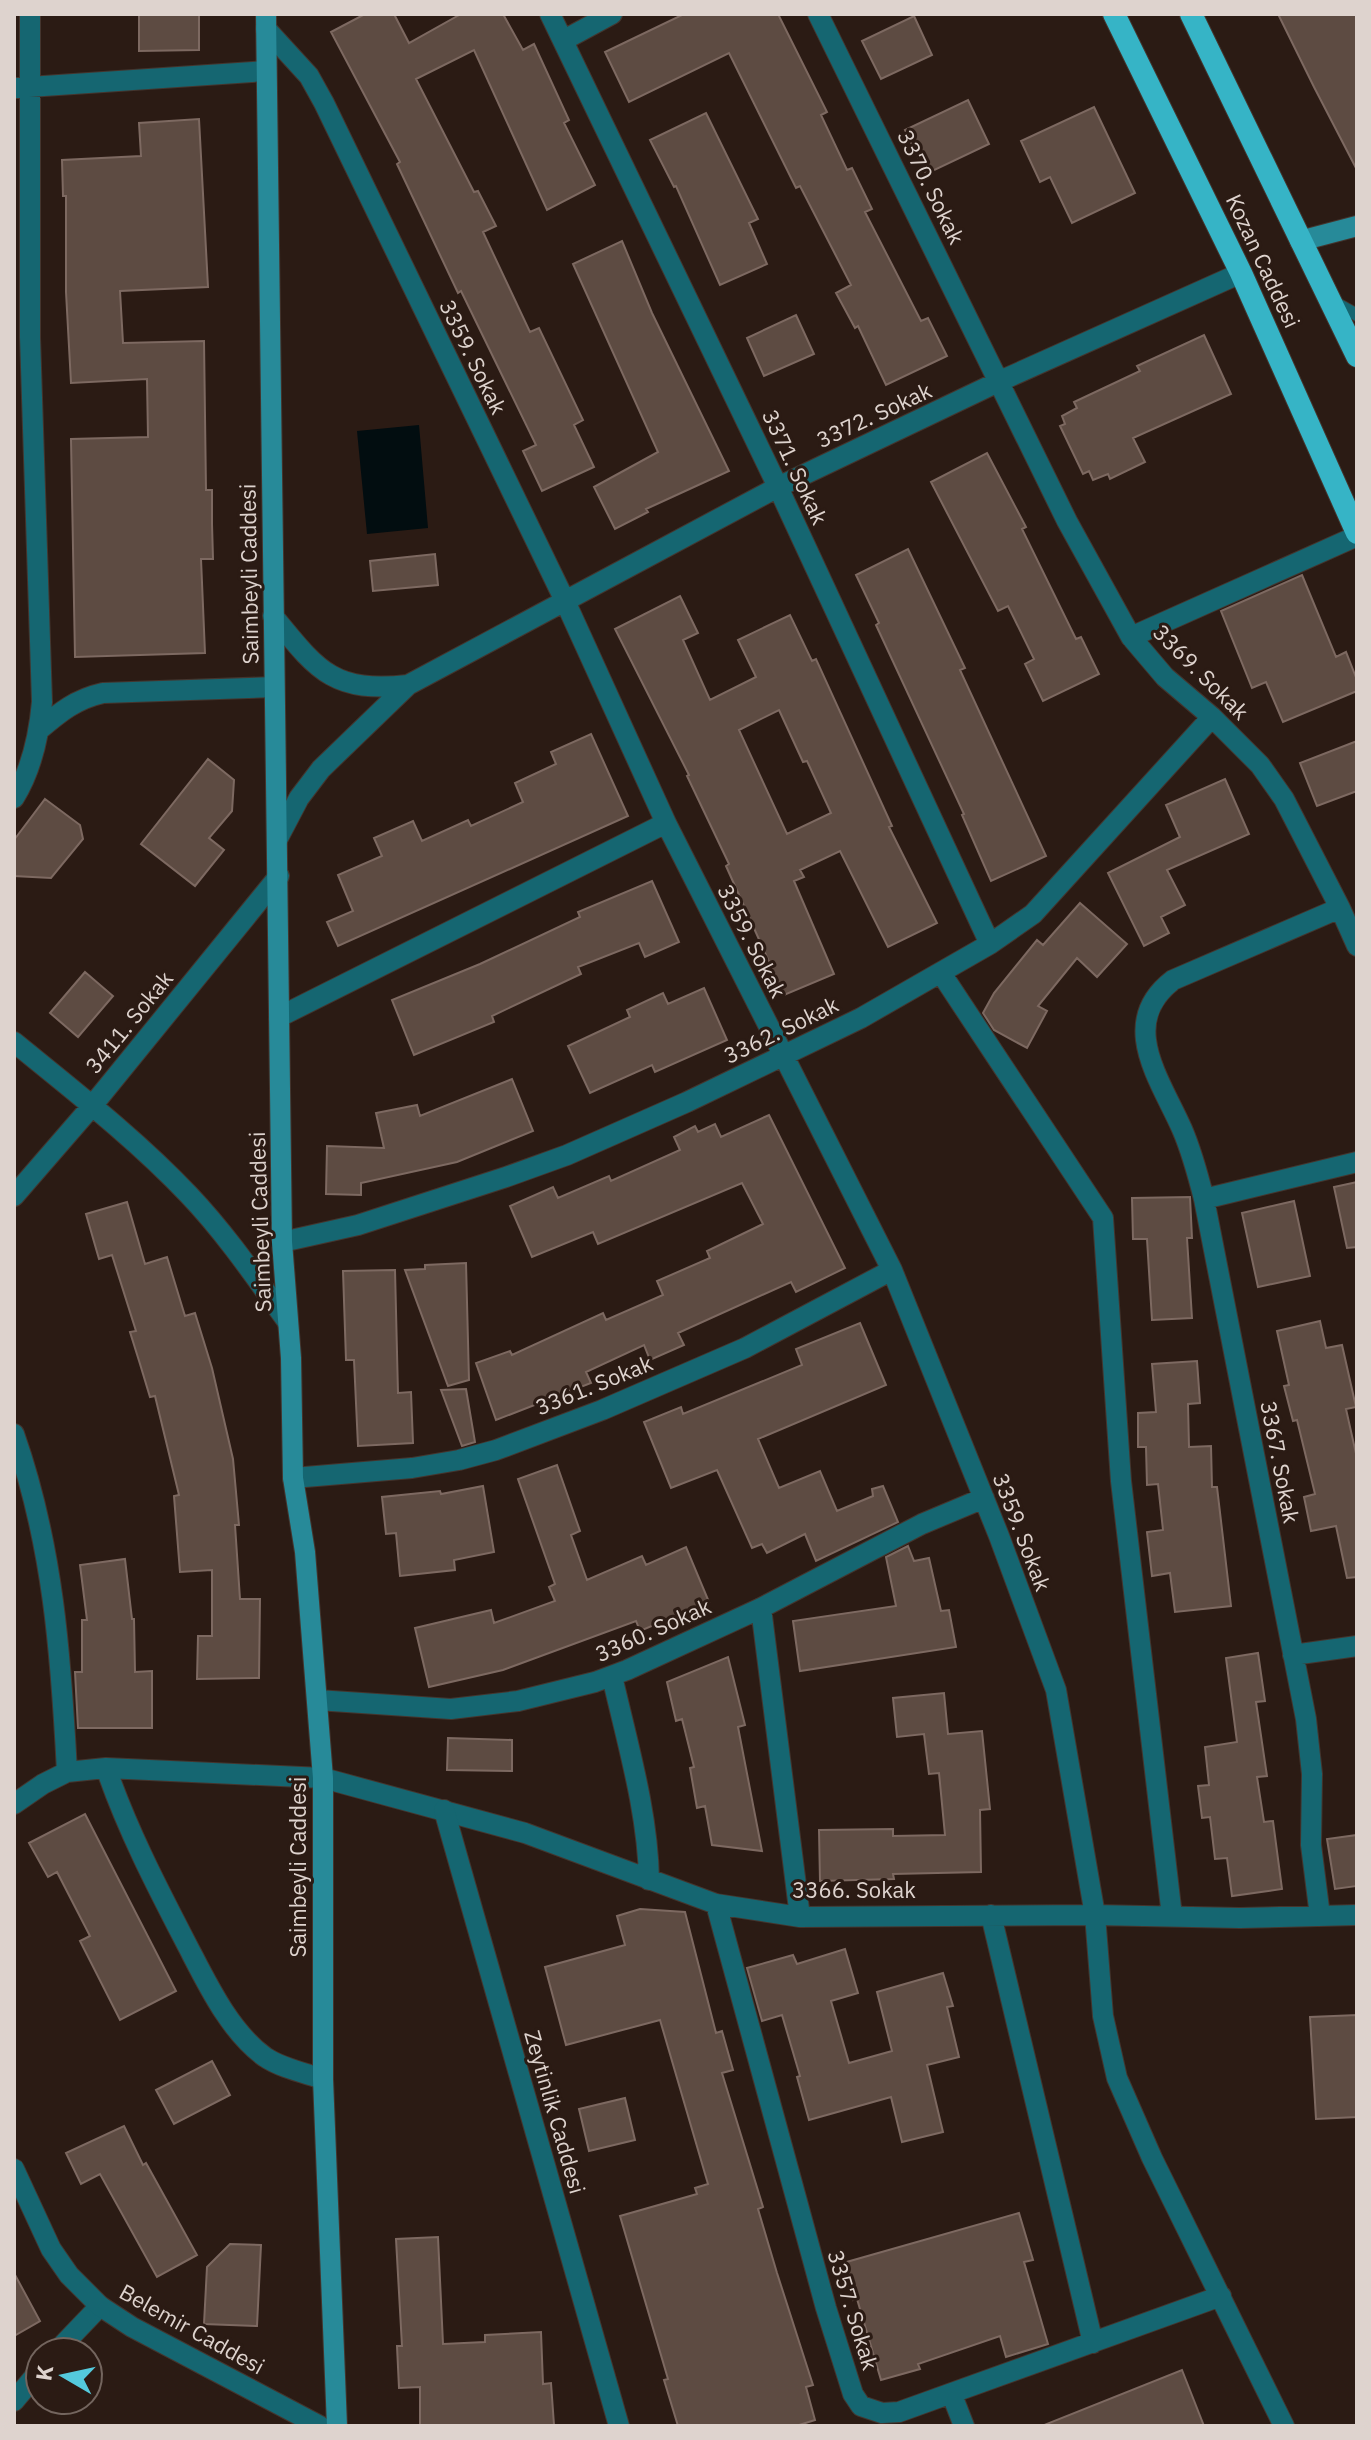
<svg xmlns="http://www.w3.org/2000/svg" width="1371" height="2440" font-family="'IBM Plex Sans',sans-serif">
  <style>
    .water { fill: #020d10 }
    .building { fill: #5d4b42; stroke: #7d6961; stroke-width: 2; fill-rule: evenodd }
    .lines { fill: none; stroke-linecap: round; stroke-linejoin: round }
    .service-casing { stroke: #44352e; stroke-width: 14 }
    .minor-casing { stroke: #44352e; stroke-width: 22 }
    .tertiary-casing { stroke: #44352e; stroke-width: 22 }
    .secondary-casing { stroke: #44352e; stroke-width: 22 }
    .trunk-casing { stroke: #44352e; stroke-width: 24 }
    .service { stroke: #156671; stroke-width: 12 }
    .minor { stroke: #156671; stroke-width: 20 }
    .tertiary { stroke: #156671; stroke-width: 20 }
    .secondary { stroke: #278a99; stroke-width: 20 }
    .trunk { stroke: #36b4c6; stroke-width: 22 }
    .labels { text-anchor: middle; stroke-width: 6; stroke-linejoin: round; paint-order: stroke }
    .street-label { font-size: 22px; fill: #ded3ce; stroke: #2b1b14 }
  </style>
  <rect width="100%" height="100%" fill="#2b1b14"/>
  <!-- water -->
  <path class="water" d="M419 425 428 528 367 534 357 431Z"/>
  <!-- building -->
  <path class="building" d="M139 14H199V50L139 51Z
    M365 14H394L409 43 461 14H503L523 50 534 44 569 120 564 123 595 185 547 210 474 50 416 79 474 192 478 191 496 226 483 232 530 332 539 328 583 420 574 425 594 467 542 491 523 451 536 445 461 291 458 293 397 164 400 162 331 32Z
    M684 14H778L827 112 821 115 847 170 852 168 872 209 865 212 921 321 928 318 947 356 886 385 858 326 855 328 836 293 851 285 800 186 796 188 729 53 629 102 605 52Z
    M1278 14H1357V170L1314 87Z
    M914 16 932 55 881 79 862 41Z
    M968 100 989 144 926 174 905 130Z
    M1094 107 1135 193 1072 223 1050 177 1040 182 1021 141Z
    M706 113 758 219 749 223 767 264 720 285 676 186 674 187 650 140Z
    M199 119 208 287 120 291 123 343 204 341 206 490H212V524L213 559H201L205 653 75 657 71 439 148 437 147 379 71 383 66 292V196H63L62 160 141 156 139 123Z
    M622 241 652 313 729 471 646 509 648 512 615 529 594 487 658 452 573 264Z
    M796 315 814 354 764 376 747 338Z
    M1204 335 1231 394 1133 438 1145 462 1110 479 1108 474 1093 480 1089 471 1083 474 1060 426 1065 424 1062 416 1077 408 1074 402 1140 371 1137 366Z
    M987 453 1026 527 1022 529 1076 639 1081 637 1099 674 1043 701 1025 664 1034 659 1008 606 998 611 931 482Z
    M908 549 965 668 960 670 1046 856 991 881 962 815 964 814 876 625 879 623 856 575Z
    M435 554 438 585 373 591 370 561Z
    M1302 575 1336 657 1346 652 1357 680V691L1283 722 1266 682 1252 688 1221 611Z
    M680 596 698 633 683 640 710 700 756 677 738 640 790 615 812 661 816 659 892 826 889 827 937 923 888 947 840 851 800 870 804 877 794 881 834 974 784 995 726 866 729 864 687 776 689 775 615 629ZM779 710 803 762 807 761 831 813 787 834 739 730Z
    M591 734 628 816 338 946 327 922 353 911 338 875 382 856 374 838 413 821 422 841 468 820 471 826 523 802 515 783 556 764 551 752Z
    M1357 741V791L1317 806 1300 763Z
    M208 759 234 780 232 811 209 838 224 850 195 886 141 844Z
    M1225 779 1249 834 1167 870 1185 905 1161 917 1169 933 1144 946 1108 873 1180 837 1166 805Z
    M45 799 80 825 83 839 51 878 14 876V840Z
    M652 881 679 942 645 957 639 943 578 967 581 974 492 1016 494 1022 414 1055 392 1000 480 964 580 917 578 912Z
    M1080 903 1127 944 1097 977 1077 958 1038 1006 1047 1011 1027 1048 994 1030 983 1013 994 993 1037 940 1043 945Z
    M85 972 113 996 78 1037 50 1013Z
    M704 988 727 1040 655 1072 652 1065 590 1093 568 1046 630 1017 627 1010 663 993 668 1004Z
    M512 1079 533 1131 457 1162 361 1183V1195L326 1194 327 1146 384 1148 376 1113 417 1105 420 1116Z
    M769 1115 845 1268 796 1292 791 1282 678 1333 684 1345 650 1360 644 1345 586 1372 591 1383 496 1420 476 1363 510 1351 512 1355 603 1313 606 1320 663 1295 657 1281 710 1258 707 1251 763 1224 742 1183 598 1244 593 1232 532 1257 510 1206 553 1187 558 1198 609 1176 611 1181 680 1150 674 1137 695 1126 698 1132 715 1124 721 1137Z
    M1357 1182V1247L1347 1248 1334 1187Z
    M1190 1197 1192 1238H1187L1192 1318 1152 1320 1147 1239H1133L1132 1198Z
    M1294 1201 1310 1276 1258 1287 1242 1213Z
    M127 1202 145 1264 167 1257 185 1316 195 1313 212 1368 233 1459 239 1525H235L240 1599H260L259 1678 197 1679 198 1636H212V1570L180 1572 174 1496 179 1495 155 1396 150 1397 140 1364 130 1332 136 1331 112 1255 99 1259 86 1214Z
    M466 1263 469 1380 448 1386 405 1270 425 1269V1265Z
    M395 1270 398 1393 411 1392 413 1443 358 1446 354 1360H346L343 1271Z
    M1320 1321 1326 1348 1342 1345 1356 1407 1346 1409 1357 1458V1577L1347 1578 1336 1526 1311 1531 1304 1497 1315 1494 1297 1420 1293 1421 1284 1386 1289 1385 1277 1331Z
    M860 1323 886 1385 758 1439 779 1488 820 1471 837 1511 873 1496 872 1489 883 1486 898 1522 816 1561 805 1534 767 1553 762 1544 752 1548 717 1470 671 1488 644 1422 681 1407 683 1414 802 1365 796 1349Z
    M1197 1361 1200 1403 1188 1404 1189 1447 1211 1446 1212 1487H1217L1231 1606 1175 1612 1170 1573 1152 1576 1147 1532 1163 1530 1158 1484 1147 1485 1146 1447H1138V1413L1156 1412 1152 1364Z
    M466 1389 475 1442 462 1446 441 1390Z
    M557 1465 580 1531 571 1535 587 1580 642 1556 646 1565 686 1547 709 1602 640 1631 636 1621 503 1670 429 1687 415 1628 491 1610 494 1623 555 1601 549 1587 555 1584 518 1479Z
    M483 1486 494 1552 454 1560 455 1570 400 1576 396 1533 386 1534 382 1497 440 1491 441 1494Z
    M908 1546 914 1561 929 1558 941 1611 949 1610 956 1647 800 1671 793 1621 896 1606 886 1557Z
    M125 1559 132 1619H134L135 1672 152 1671V1728H78L75 1672H82V1620H87L80 1565Z
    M1258 1653 1265 1701 1256 1702 1267 1776 1257 1777 1264 1822 1273 1821 1282 1889 1232 1896 1227 1858 1215 1859 1210 1817 1202 1818 1198 1786 1209 1785 1205 1747 1237 1742 1226 1658Z
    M728 1657 745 1725 738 1727 762 1851 712 1845 705 1806 697 1808 690 1768 694 1767 682 1719 676 1721 667 1682Z
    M944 1693 948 1734 982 1731 990 1809 980 1810 981 1872 893 1874 894 1879 820 1881 819 1830 893 1829V1836L945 1835 939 1773 929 1774 924 1734 897 1737 893 1698Z
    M448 1738 512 1740V1771L447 1770Z
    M85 1814 176 1991 120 2020 80 1941 90 1936 57 1872 48 1877 29 1843Z
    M1357 1835V1886L1335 1889 1327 1839Z
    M640 1909 685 1912 716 2033 722 2031 733 2070 722 2073 763 2207 758 2209 777 2273 813 2385 806 2387 815 2420 796 2426H678L664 2380 668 2379 620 2216 697 2194 695 2188 708 2184 660 2020 566 2045 545 1967 625 1945 617 1916Z
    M845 1949 858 1993 831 2001 849 2063 892 2051 877 1992 943 1973 953 2006 947 2007 959 2057 927 2065 943 2132 902 2142 891 2097 809 2120 797 2077 800 2076 782 2015 762 2021 747 1968 793 1955 797 1964Z
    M1357 2015V2117L1316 2119 1310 2017Z
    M212 2061 230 2095 174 2124 156 2090Z
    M625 2098 635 2140 589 2151 579 2109Z
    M124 2126 143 2165 146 2163 197 2255 157 2277 100 2174 81 2184 66 2153Z
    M1019 2213 1033 2260 1024 2262 1048 2344 1006 2357 1000 2336 918 2364 920 2369 881 2380 857 2299 853 2300 843 2263Z
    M438 2237 443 2344 485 2342V2335L541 2332 543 2384 551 2383 554 2425 420 2426V2387L399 2388 397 2346H402L396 2239Z
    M230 2244 261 2245 257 2326 204 2324 207 2267Z
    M14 2273 40 2321 14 2336Z
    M1182 2370 1204 2426H1045L1044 2425Z"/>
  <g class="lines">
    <!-- service casing -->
    <g class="service-casing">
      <path id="service" d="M1332 301 1357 315"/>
    </g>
    <!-- minor casing -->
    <g class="minor-casing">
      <path id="minor" d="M550 14 778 487 990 944
        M818 14 1067 521 1131 637 1165 677 1212 717 1260 765 1284 799 1340 908 1357 946
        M266 29 309 76 324 103 565 601 666 823 892 1270 999 1536 1056 1690 1095 1915 1103 2016 1117 2078 1152 2158 1284 2426
        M564 40 612 14
        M14 88 266 71
        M273 616C318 671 333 693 408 685L321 769 299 798 278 838
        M1131 637 1357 536
        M408 685 778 487 1000 381 1241 273
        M39 730C60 712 76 699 103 693L274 687
        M14 798C32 769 39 736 42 702L30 337V14
        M941 973 1103 1218 1121 1481 1172 1916
        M279 1017 666 823
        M14 1042C74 1091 136 1139 189 1195 226 1234 256 1278 287 1321
        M14 1196 92 1106 279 876
        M1204 1199 1357 1162
        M282 1242 358 1225 506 1177 567 1155 687 1102 861 1018 990 944 1033 914 1212 717
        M14 1434C53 1545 61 1655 67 1772
        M293 1478 412 1468 459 1460 496 1450 602 1410 745 1348 892 1270
        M761 1608 800 1917
        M1293 1655 1357 1646
        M612 1676C627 1742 648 1812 649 1880
        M317 1700 451 1709 518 1701 595 1682 627 1670 761 1608 922 1524 984 1498
        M106 1768C127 1829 156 1885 185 1941 206 1981 228 2030 265 2057 281 2068 305 2073 323 2079
        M14 1804 43 1784 67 1772 106 1768 323 1778 525 1833 716 1904 800 1917 1095 1915 1240 1918 1357 1915
        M716 1904 826 2308 853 2394 861 2406 882 2413 899 2412 1221 2296
        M991 1915 1093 2343
        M1320 1916 1311 1845 1312 1774 1306 1719 1204 1199C1198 1175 1192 1152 1182 1129 1160 1079 1117 1023 1173 980L1340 908
        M56 2352 100 2306
        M952 2395 964 2426
        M14 2401 40 2370"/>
    </g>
    <!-- tertiary casing -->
    <g class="tertiary-casing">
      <path id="tertiary" d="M444 1810 619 2426
        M14 2169 51 2249 69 2275 100 2306 132 2327 320 2426"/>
    </g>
    <!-- secondary casing -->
    <g class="secondary-casing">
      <path id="secondary" d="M266 14 282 1242 291 1358 293 1478 305 1552 323 1778V2079L337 2426
        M1300 241 1357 226"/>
    </g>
    <!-- trunk casing -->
    <g class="trunk-casing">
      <path id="trunk" d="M1114 14 1241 273 1357 533
        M1191 14 1357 356"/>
    </g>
    <!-- service -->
    <use href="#service" class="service"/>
    <!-- minor -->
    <use href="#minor" class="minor"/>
    <!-- tertiary -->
    <use href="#tertiary" class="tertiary"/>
    <!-- secondary -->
    <use href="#secondary" class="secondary"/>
    <!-- trunk -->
    <use href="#trunk" class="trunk"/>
  </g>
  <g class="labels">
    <!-- street labels -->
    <g class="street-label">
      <text transform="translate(931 187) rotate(64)" y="8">3370. Sokak</text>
      <text transform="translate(1263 261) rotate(65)" y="8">Kozan Caddesi</text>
      <text transform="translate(473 357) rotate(64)" y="8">3359. Sokak</text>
      <text transform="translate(874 415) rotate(-25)" y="8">3372. Sokak</text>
      <text transform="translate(795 467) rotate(65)" y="8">3371. Sokak</text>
      <text transform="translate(249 574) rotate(-91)" y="8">Saimbeyli Caddesi</text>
      <text transform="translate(1201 672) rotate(45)" y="8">3369. Sokak</text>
      <text transform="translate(752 941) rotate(63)" y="8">3359. Sokak</text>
      <text transform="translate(129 1022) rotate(-51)" y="8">3411. Sokak</text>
      <text transform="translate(781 1030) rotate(-26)" y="8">3362. Sokak</text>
      <text transform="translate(260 1222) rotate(-92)" y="8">Saimbeyli Caddesi</text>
      <text transform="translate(594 1385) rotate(-22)" y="8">3361. Sokak</text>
      <text transform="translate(1280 1462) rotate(79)" y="8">3367. Sokak</text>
      <text transform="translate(1022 1532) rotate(69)" y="8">3359. Sokak</text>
      <text transform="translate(653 1630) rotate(-24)" y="8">3360. Sokak</text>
      <text transform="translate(298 1867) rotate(-90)" y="8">Saimbeyli Caddesi</text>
      <text x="854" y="1898">3366. Sokak</text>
      <text transform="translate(555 2112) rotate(74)" y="8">Zeytinlik Caddesi</text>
      <text transform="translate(853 2310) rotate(73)" y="8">3357. Sokak</text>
      <text transform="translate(192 2329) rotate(29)" y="8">Belemir Caddesi</text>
    </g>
  </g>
  <!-- border -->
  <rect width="1371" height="2440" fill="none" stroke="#ded3ce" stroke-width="32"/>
  <!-- north arrow -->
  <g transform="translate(64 2376) rotate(279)"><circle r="38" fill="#2b1b14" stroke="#73655e" stroke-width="2"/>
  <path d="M0-6L14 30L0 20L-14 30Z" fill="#54cadd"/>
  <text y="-12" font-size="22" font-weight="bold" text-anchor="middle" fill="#ded3ce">K</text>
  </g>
</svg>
